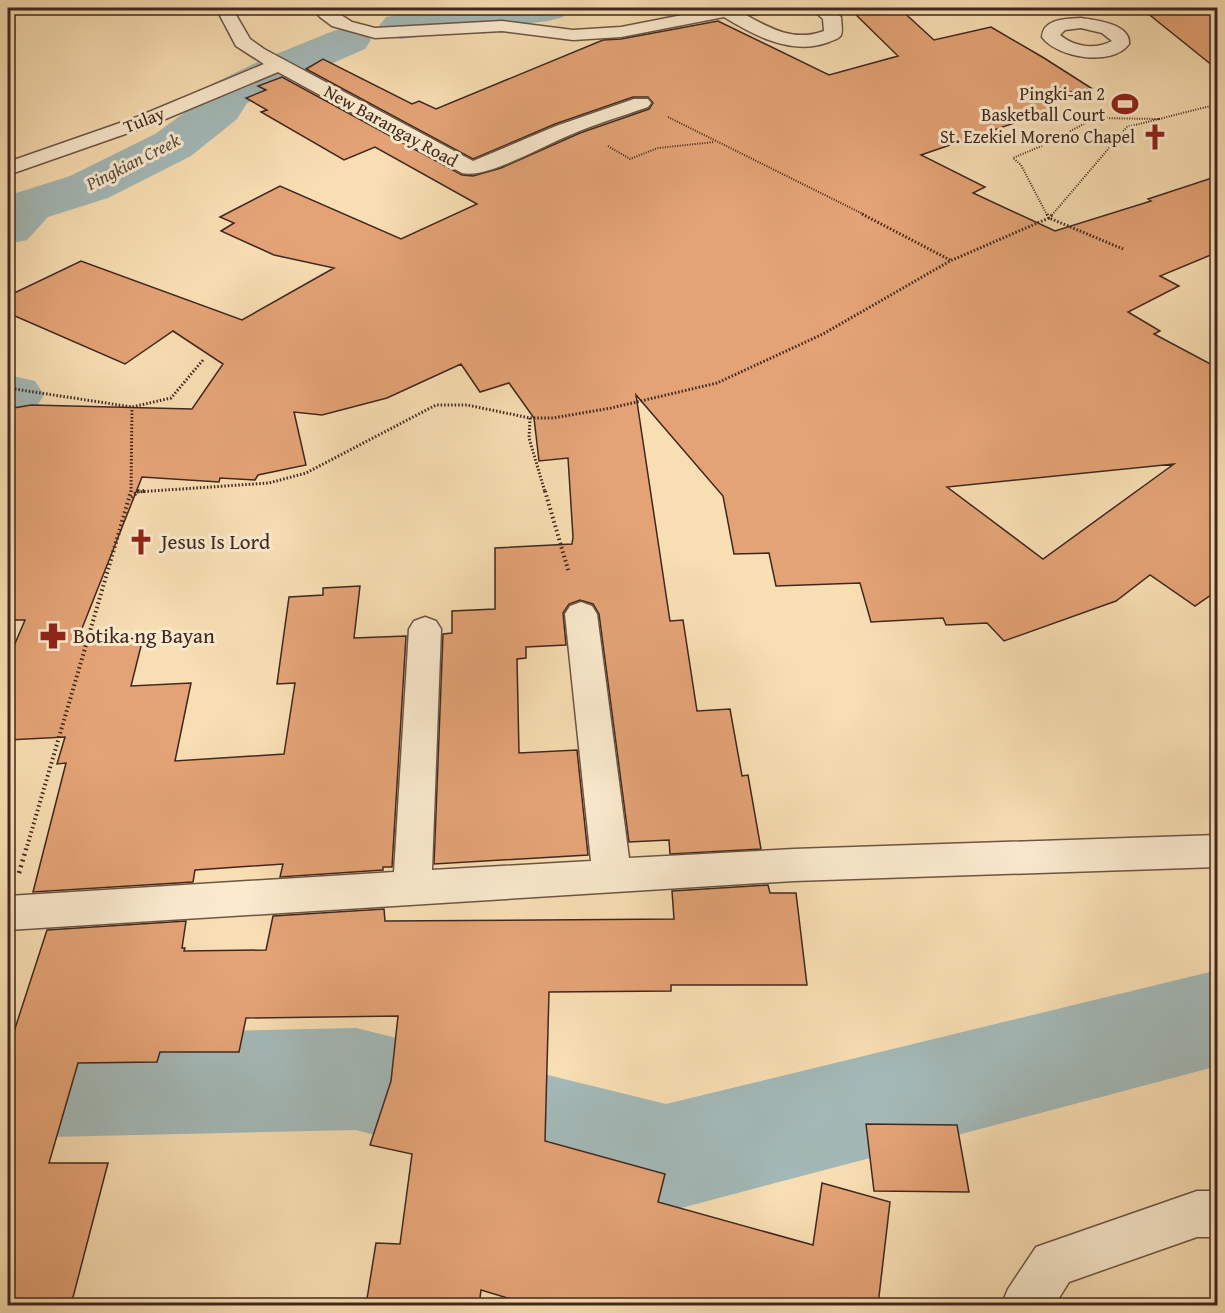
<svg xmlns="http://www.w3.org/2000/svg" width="1225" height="1313" font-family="'Gentium Book Plus',serif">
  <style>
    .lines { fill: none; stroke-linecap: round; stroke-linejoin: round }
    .river { fill: #a3b9b8; fill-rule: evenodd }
    .building { fill: #e4a376; stroke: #3f271f; stroke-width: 1.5; fill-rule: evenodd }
    .street-casing { stroke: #6d5544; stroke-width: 3 }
    .path-far3 { stroke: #3f271f; stroke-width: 2; stroke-dasharray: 1 1.5; stroke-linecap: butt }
    .path-far2 { stroke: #3f271f; stroke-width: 3; stroke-dasharray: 1.5 2; stroke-linecap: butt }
    .path-far1 { stroke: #3f271f; stroke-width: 4; stroke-dasharray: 1.5 3; stroke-linecap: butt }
    .path { stroke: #3f271f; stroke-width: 4.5; stroke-dasharray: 2 4; stroke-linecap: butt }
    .street { fill: #faeace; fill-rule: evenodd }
    .labels { text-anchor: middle; stroke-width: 6; stroke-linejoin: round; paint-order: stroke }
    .far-poi-label { font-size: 18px; fill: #3f271f; stroke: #faeace; text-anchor: end }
    .far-street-label { font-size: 18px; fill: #3f271f; stroke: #faeace }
    .far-water-label { font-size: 18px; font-style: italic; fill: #584c45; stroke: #faeace }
    .poi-label { font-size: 21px; fill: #3f271f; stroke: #faeace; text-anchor: start }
  </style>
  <rect width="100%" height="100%" fill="#f8deb3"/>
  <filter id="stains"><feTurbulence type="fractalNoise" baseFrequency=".00333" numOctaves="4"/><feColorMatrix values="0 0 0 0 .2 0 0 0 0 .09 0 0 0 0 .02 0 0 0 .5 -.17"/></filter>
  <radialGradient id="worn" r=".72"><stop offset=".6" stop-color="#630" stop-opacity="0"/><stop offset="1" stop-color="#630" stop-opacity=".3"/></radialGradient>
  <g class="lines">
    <!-- river -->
    <path class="river" d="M447 8H569L563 17 548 21 401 39 386 35 379 26 386 17Z
      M349 27 365 31 371 40 365 49 296 79 247 103 237 119 191 156 108 198 48 217 27 240 8 244V197L10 195 70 176 155 134 202 100 212 84 264 59 333 31Z
      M8 375 35 381 44 395 35 409 8 415Z
      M1218 970V1066L666 1212 356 1130 8 1138V1036L356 1028 666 1104Z"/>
  </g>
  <!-- building -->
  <path class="building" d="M849 8H899L934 40 991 27 1044 58 1091 88 1041 98 1058 108 921 155 985 187 973 193 1055 231 1151 201 1148 199 1218 176V252L1160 276 1179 286 1128 312 1160 331 1154 334 1218 368V590L1195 606 1150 575 1116 601 1004 641 987 623 946 625 943 618 871 622 860 583 776 586 769 553 734 554 723 496 636 395 670 621 683 620 697 711 730 709 742 776 748 775 761 849 670 854 669 840 629 842 599 614 593 604 580 600 569 604 563 613 566 645 526 647V658L517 659 519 753 577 750 588 855 434 864 443 634 452 633V611L495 609V548L572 544 573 537 568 458 539 461 534 418 509 383 480 392 461 364 387 398 322 415 294 412 306 465 258 475 255 480 220 478 219 482 142 477 77 641 143 638 131 686 191 683 175 761 284 754 295 683 277 684 289 597 323 595V588L360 586 354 638 406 636 392 867H383V870L280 877 283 864 195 870 193 882 33 892 66 763 57 764 65 737 8 740V660L25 620H8V409L31 405 192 409 223 364 173 331 125 364 8 313V296L81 261 242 320 334 268 274 255 221 231 234 223 220 217 280 186 401 239 477 204 375 147 344 160 261 112 267 110 246 98 266 90 258 86 282 77 462 175 473 176 501 168 580 133 649 109 653 103 648 97H633L555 124 473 159 306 69 323 59 412 104 419 101 436 109 603 40 621 39 718 21 829 75 898 56ZM1174 464 1043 559 947 487Z
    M1141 8H1218V70Z
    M768 885 770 893H796L807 985H671V991L549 992 545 1141 665 1174 658 1202 813 1245 822 1183 890 1202 878 1305H531L481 1290 479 1305H366L376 1243 400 1244 412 1154 370 1145 391 1081 398 1016 246 1018 239 1052H160L157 1062 78 1063 49 1163H108L71 1305H8V1050L47 930 186 921 182 948H185L184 951 266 950 273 916 384 909 385 921 674 919 672 891Z
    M866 1124 957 1125 969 1192 874 1191Z"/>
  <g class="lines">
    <!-- street casing -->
    <g class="street-casing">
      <path id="street" d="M216 8H232L250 39 264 49 473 161 556 126 634 99H648L651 103 648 107C622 116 595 124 570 135 544 145 487 179 462 173L278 72 151 125 8 175V162L137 117 264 64 236 46Z
        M312 8H330L352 22 375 28 502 21 573 30 621 27 718 8H782L780 12 746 15C771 29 795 42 824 31L823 19 811 8H830L841 17C841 22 843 31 841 35 839 39 833 40 829 42 792 56 755 36 724 17L621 37 573 40 502 31 375 38 332 26 320 17Z
        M1081 18C1096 20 1131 24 1129 44 1113 67 1057 58 1042 37 1043 18 1067 19 1081 18ZM1081 28 1102 33 1112 41C1095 50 1074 47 1060 35L1065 30Z
        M581 602 592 606 597 614 629 858 794 849 1218 835V867L794 881 8 930V896L394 872 409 629 414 621 425 617 436 621 441 629 432 870 591 861 565 614 570 606Z
        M1197 1191H1218V1237H1197L1069 1282 1054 1306H1001L1008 1289 1036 1247Z"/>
    </g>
    <!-- path-far3 -->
    <path class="path-far3" d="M668 117 865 215
      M1159 119H1162
      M1159 119 1218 104
      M608 146 630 159 658 148 714 142
      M1047 215 1021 165 1013 158 1046 144 1095 118 1159 119
      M1052 215 1127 127 1159 119"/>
    <!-- path-far2 -->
    <path class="path-far2" d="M862 214 950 260
      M1047 214 1049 218 1053 214
      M8 388 132 407 171 398 203 360
      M530 418 529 438 545 492
      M131 492 132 407
      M137 492 269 483 306 473 436 405H467L530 418H553L611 408 717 383 823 334 950 261 1049 218 1123 249"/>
    <!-- path-far1 -->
    <path class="path-far1" d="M545 491 569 573
      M131 497 139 491H145
      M26 850 131 491"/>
    <!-- path -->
    <path class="path" d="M19 873 26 849"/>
    <!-- street -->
    <use href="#street" class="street"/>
  </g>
  <!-- icons -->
  <defs>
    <g id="stadium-bare" transform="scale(2.07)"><path d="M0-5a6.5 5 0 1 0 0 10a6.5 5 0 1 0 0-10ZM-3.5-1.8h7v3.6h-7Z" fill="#8f2418" stroke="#faeace" stroke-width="2.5" paint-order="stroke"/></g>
    <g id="church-bare" transform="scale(2.07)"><path d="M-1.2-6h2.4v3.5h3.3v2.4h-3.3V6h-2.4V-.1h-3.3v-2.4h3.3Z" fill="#8f2418" stroke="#faeace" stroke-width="2.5" paint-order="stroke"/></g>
    <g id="pharmacy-bare" transform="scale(2.07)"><path d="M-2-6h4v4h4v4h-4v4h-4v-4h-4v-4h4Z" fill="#8f2418" stroke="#faeace" stroke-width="2.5" paint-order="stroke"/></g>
  </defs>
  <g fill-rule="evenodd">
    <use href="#stadium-bare" x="1125" y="104"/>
    <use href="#church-bare" x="1155" y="137"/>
    <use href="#church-bare" x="141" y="542"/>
    <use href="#pharmacy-bare" x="53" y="636"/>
  </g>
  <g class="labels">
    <!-- far-poi labels -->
    <g class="far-poi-label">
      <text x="1105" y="100">Pingki-an 2<tspan x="1105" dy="21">Basketball Court</tspan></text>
      <text x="1135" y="143">St. Ezekiel Moreno Chapel</text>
    </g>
    <!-- far-street labels -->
    <g class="far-street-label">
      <text transform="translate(144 120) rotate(-21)" y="6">Tulay</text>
      <text transform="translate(391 126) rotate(29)" y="6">New Barangay Road</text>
    </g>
    <!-- far-water labels -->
    <g class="far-water-label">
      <text transform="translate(133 162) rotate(-27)" y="6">Pingkian Creek</text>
    </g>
    <!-- poi labels -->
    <g class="poi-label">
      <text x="161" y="549">Jesus Is Lord</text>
      <text x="73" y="643">Botika ng Bayan</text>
    </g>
  </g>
  <!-- margin -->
  <rect width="1225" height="1313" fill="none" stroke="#f8deb3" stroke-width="30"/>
  <rect x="9" y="9" width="1207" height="1295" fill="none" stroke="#3f271f" stroke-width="3"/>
  <rect x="15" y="15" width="1195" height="1283" fill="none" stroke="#3f271f" stroke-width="1.5"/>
  <rect width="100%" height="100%" filter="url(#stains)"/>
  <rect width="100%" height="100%" fill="url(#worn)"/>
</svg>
